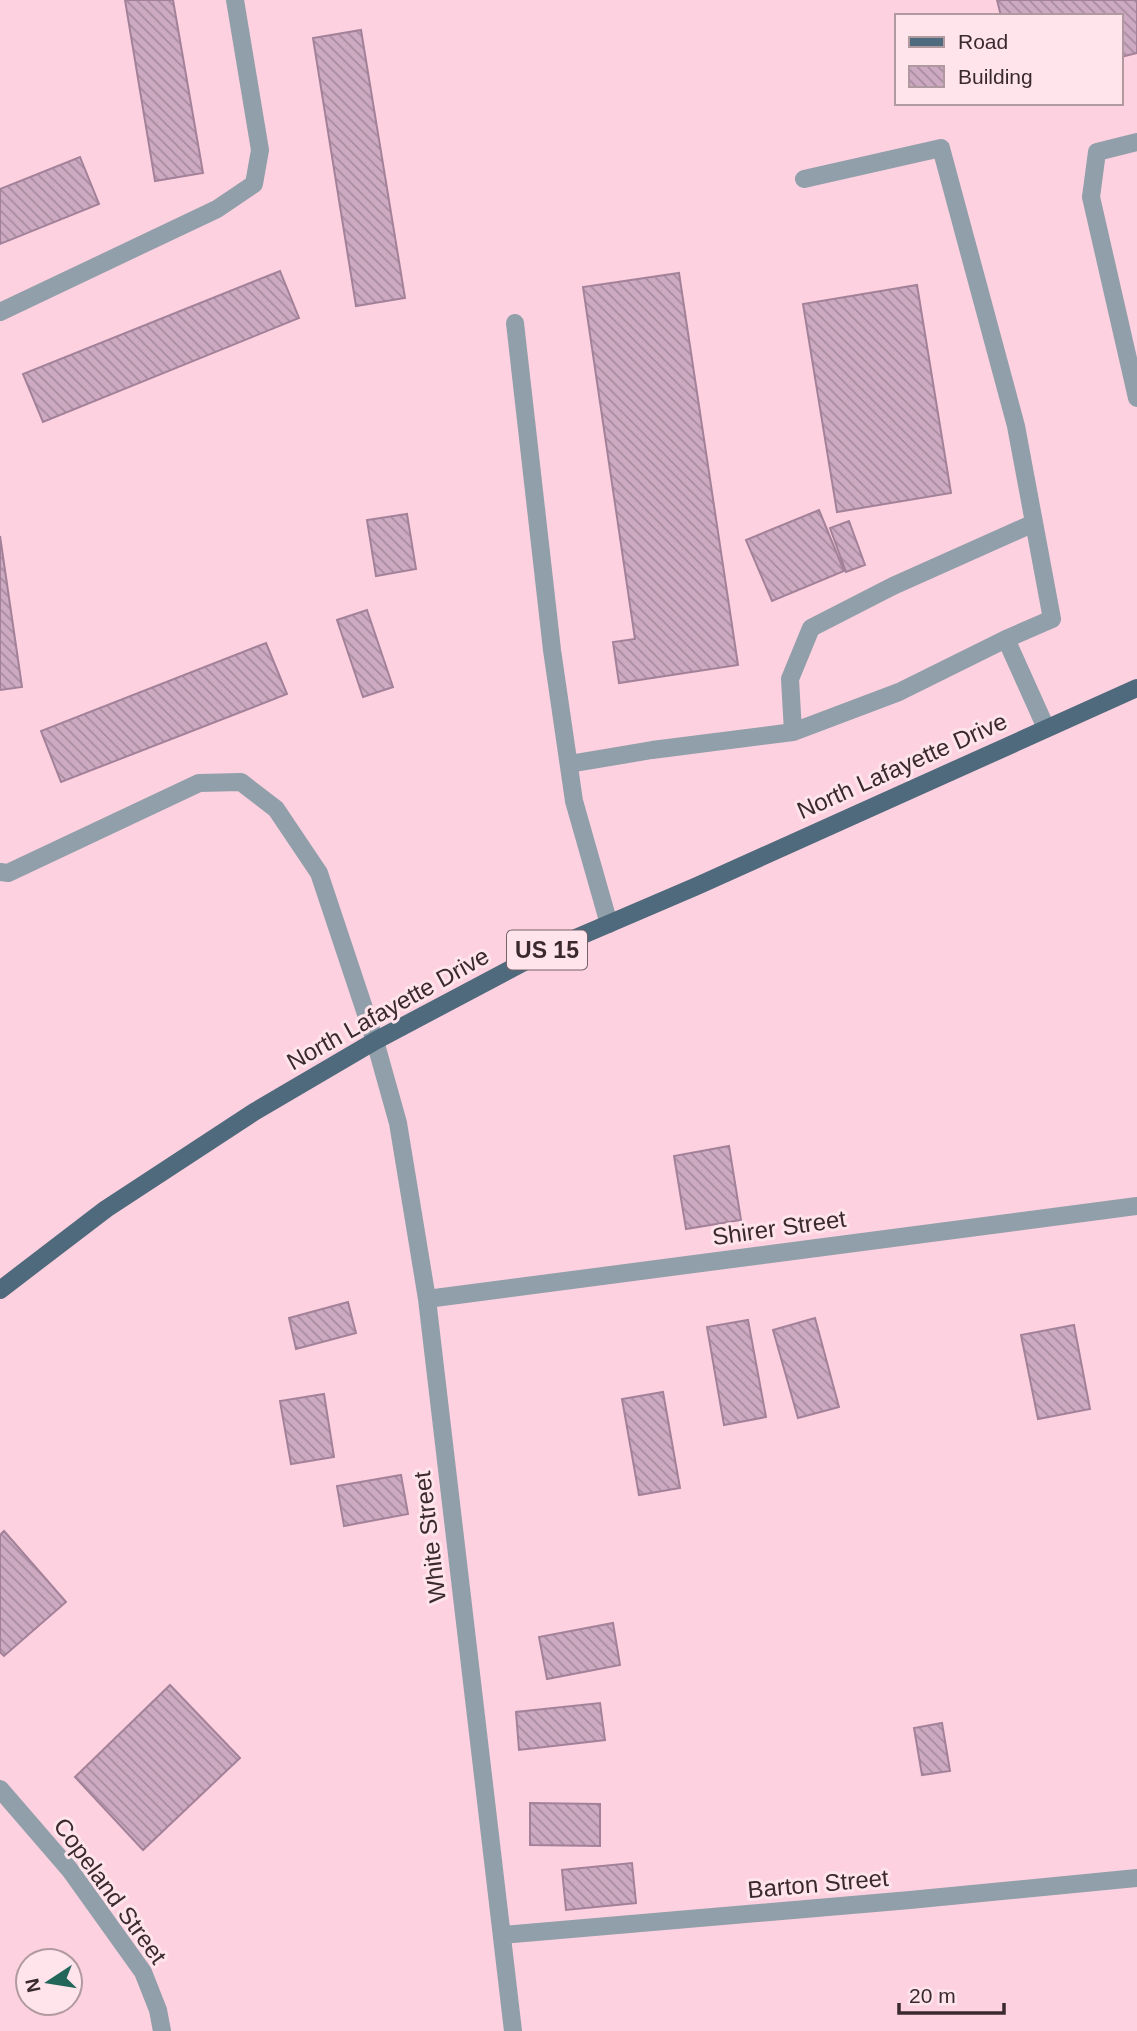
<svg xmlns="http://www.w3.org/2000/svg" width="1137" height="2031" font-family="Helvetica,sans-serif">
  <style>
    .building { fill: url(#building-back-hatch); stroke: #a38299; stroke-width: 2 }
    .lines { fill: none; stroke-linecap: round; stroke-linejoin: round }
    .lane { stroke: #909fa9; stroke-width: 18 }
    .street { stroke: #909fa9; stroke-width: 18 }
    .primary { stroke: #4e6a7c; stroke-width: 18 }
    .labels { text-anchor: middle; stroke-width: 6; stroke-linejoin: round; paint-order: stroke }
    .shield { fill: #ffe4ec; stroke: #756268; stroke-width: 2 }
    .shield-label { font-size: 23px; font-weight: bold; fill: #3a2a2f }
    .street-label { font-size: 24px; fill: #3a2a2f; stroke: #ffe4ec }
  </style>
  <defs>
    <pattern id="building-back-hatch" width="6" height="6" patternUnits="userSpaceOnUse" patternTransform="scale(1.75)"><rect width="6" height="6" fill="#cdaac2"/><path d="M-1 5l2 2M0 0l6 6M5-1l2 2" fill="none" stroke="#a78b9e"/></pattern>
  </defs>
  <rect width="100%" height="100%" fill="#fdd1df"/>
  <!-- building -->
  <path class="building" d="M125 0H173L203 173 155 181Z
    M997 0H1137V53L1121 57V16H1001Z
    M361 30 405 298 356 306 313 38Z
    M80 157 99 204 0 244V189Z
    M280 271 299 318 43 422 23 374Z
    M679 273 738 665 619 683 613 642 635 639 583 287Z
    M917 285 951 493 837 512 803 304Z
    M819 510 844 571 772 601 746 540Z
    M407 514 416 569 376 576 367 520Z
    M849 521 865 565 846 572 830 528Z
    M0 536 22 687 0 690Z
    M367 610 393 687 363 697 337 620Z
    M266 643 287 694 61 782 41 731Z
    M729 1146 741 1220 686 1229 674 1156Z
    M348 1302 356 1333 296 1349 289 1318Z
    M815 1318 839 1407 798 1418 773 1330Z
    M748 1320 766 1417 724 1425 707 1327Z
    M1074 1325 1090 1409 1038 1419 1021 1335Z
    M663 1392 680 1488 639 1495 622 1399Z
    M324 1394 334 1457 291 1464 280 1401Z
    M401 1475 408 1514 344 1526 337 1486Z
    M4 1531 66 1602 4 1656 0 1652V1535Z
    M613 1623 620 1665 547 1679 539 1637Z
    M170 1685 240 1758 143 1850 75 1777Z
    M600 1703 605 1740 519 1750 516 1712Z
    M942 1723 950 1771 922 1775 914 1728Z
    M530 1803 600 1804V1846L530 1845Z
    M632 1863 636 1903 566 1910 562 1870Z"/>
  <g class="lines">
    <!-- lane -->
    <path class="lane" d="M1137 142 1097 152 1091 197 1137 398
      M515 323 552 650 574 801 609 924
      M1006 639 1046 728
      M793 732 790 679 811 628 893 586 1034 523
      M569 764 652 750 793 732 899 692 1006 639 1052 619 1016 426 941 148 804 179"/>
    <!-- street -->
    <path class="street" d="M0 312 217 209 254 184 260 150 235 0
      M0 872 8 873 199 783 241 782 276 809 319 873 375 1041 398 1123 427 1299 513 2031
      M427 1299 1137 1206
      M0 1789 70 1870 143 1972 158 2010 162 2031
      M502 1935 910 1900 1137 1878"/>
    <!-- primary -->
    <path class="primary" d="M0 1290 106 1209 254 1112 375 1041 543 952 697 886 1137 688"/>
  </g>
  <g class="labels">
    <!-- shield labels -->
    <rect class="shield" x="507" y="930.5" width="80" height="39" rx="5"/>
    <g class="shield-label">
      <text x="547" y="958">US 15</text>
    </g>
    <!-- street labels -->
    <g class="street-label">
      <text transform="translate(902 766) rotate(-24)" y="8">North Lafayette Drive</text>
      <text transform="translate(388 1009) rotate(-29)" y="8">North Lafayette Drive</text>
      <text transform="translate(779 1228) rotate(-8)" y="8">Shirer Street</text>
      <text transform="translate(430 1537) rotate(-97)" y="8">White Street</text>
      <text transform="translate(818 1884) rotate(-5)" y="8">Barton Street</text>
      <text transform="translate(110 1891) rotate(54)" y="8">Copeland Street</text>
    </g>
  </g>
  <!-- legend -->
  <rect x="895" y="14" width="228" height="91" fill="#ffe4ec" stroke="#b09aa0" stroke-width="2"/>
  <rect x="909" y="37" width="35" height="10" fill="#4e6a7c" stroke="#b09aa0" stroke-width="2"/>
  <text x="958" y="49" font-size="21" fill="#3a2a2f">Road</text>
  <rect x="909" y="66" width="35" height="21" fill="url(#building-back-hatch)" stroke="#b09aa0" stroke-width="2"/>
  <text x="958" y="84" font-size="21" fill="#3a2a2f">Building</text>
  <!-- north arrow -->
  <g transform="translate(49 1982) rotate(258)"><circle r="33" fill="#ffe4ec" stroke="#b09aa0" stroke-width="2"/>
  <path d="M0-5L12 26L0 18L-12 26Z" fill="#216659"/>
  <text y="-10" font-size="19" font-weight="bold" text-anchor="middle" fill="#3a2a2f">N</text>
  </g>
  <!-- scale -->
  <path d="M899 2003v10h105v-10" fill="none" stroke="#3a2a2f" stroke-width="3.5"/>
  <text x="909" y="2003" font-size="21" fill="#3a2a2f" stroke="#ffe4ec" stroke-width="5" paint-order="stroke">20 m</text>
</svg>
